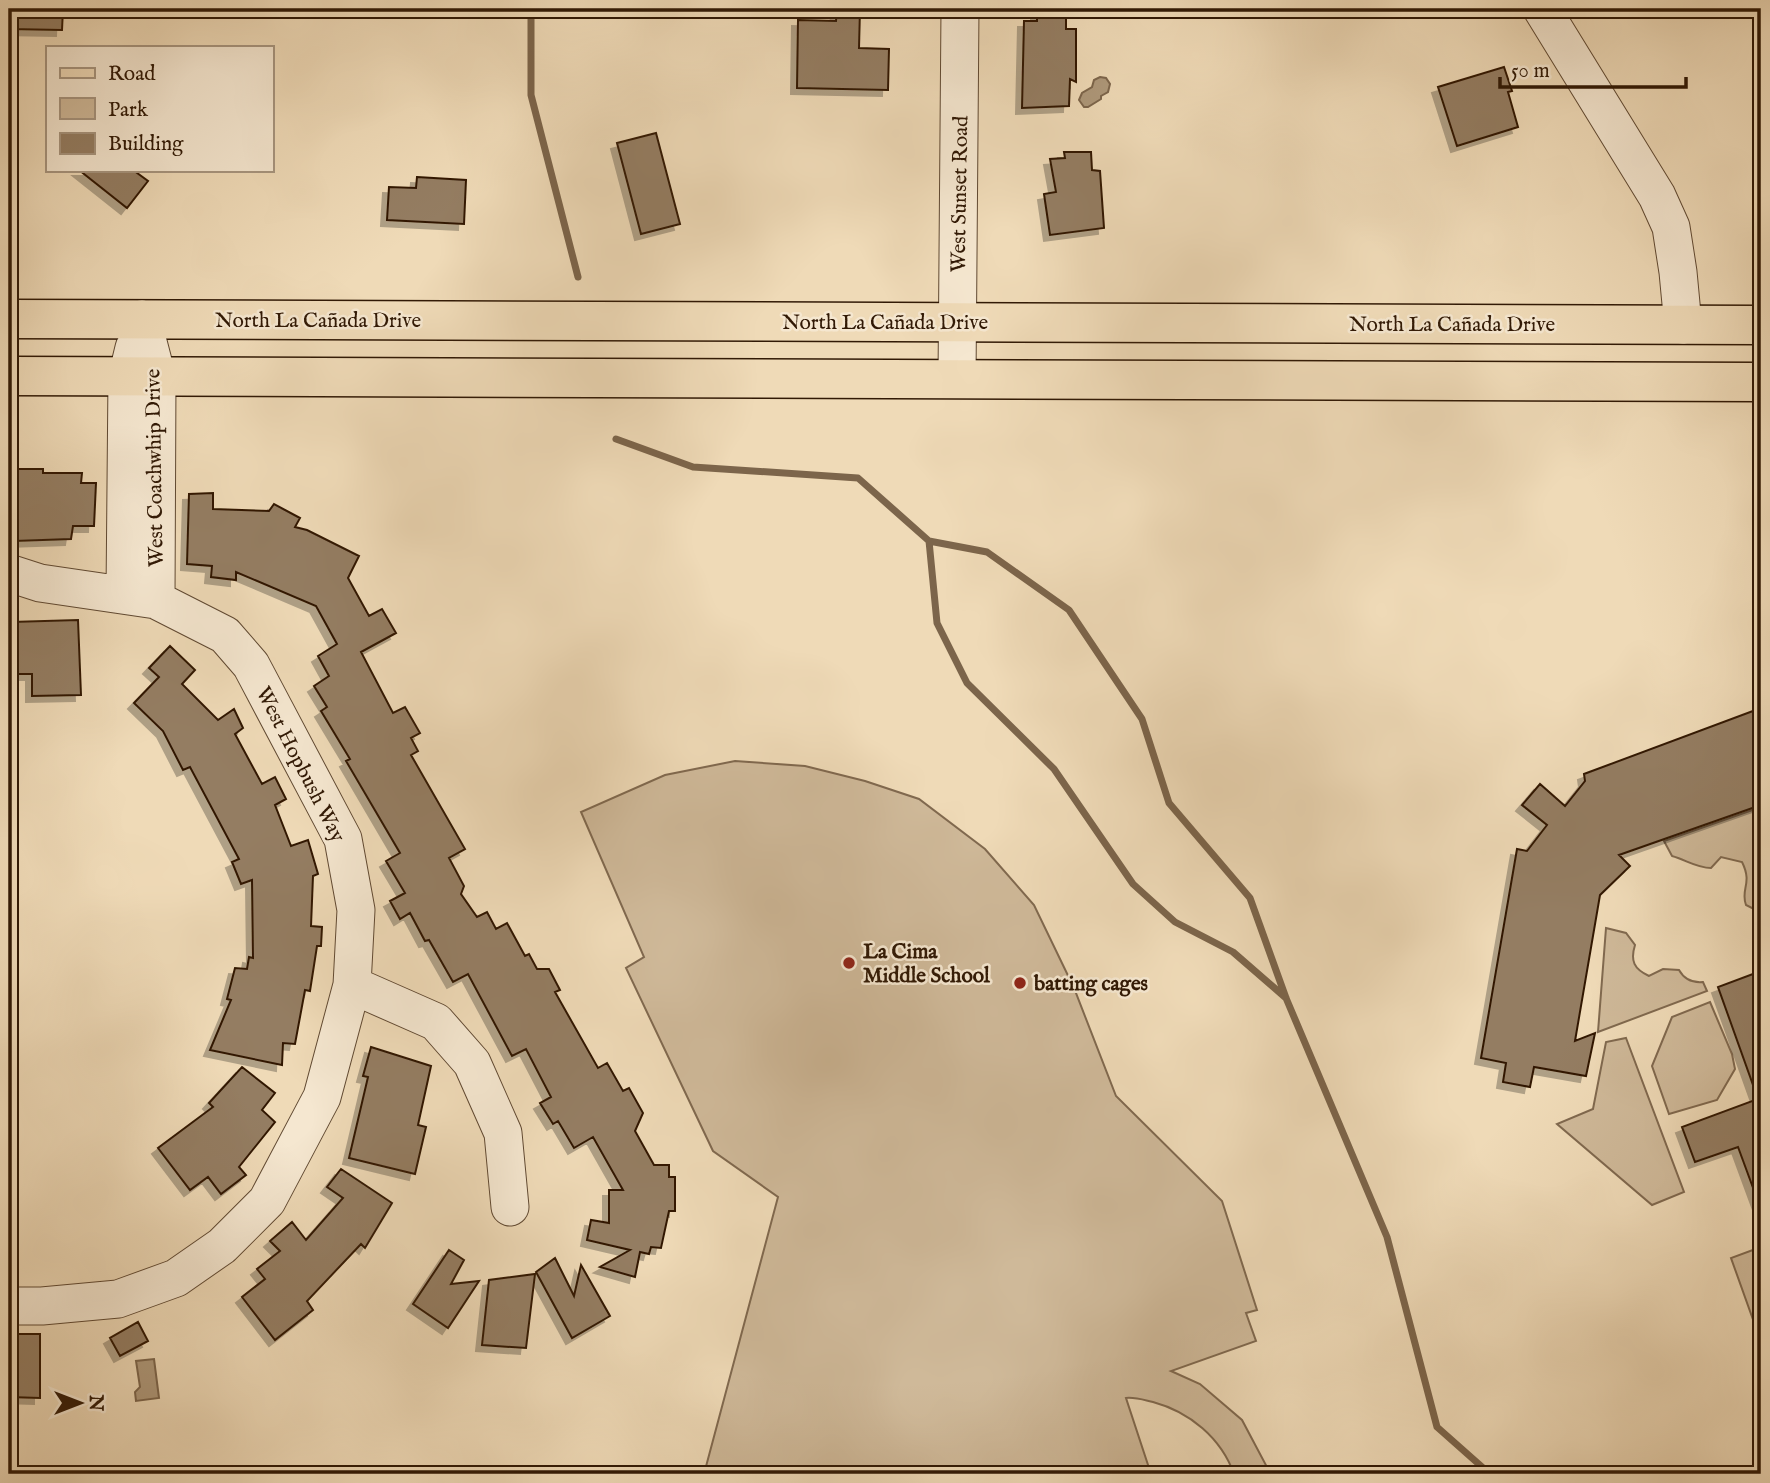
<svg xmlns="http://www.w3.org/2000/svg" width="1770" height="1483" font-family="'IM FELL English',serif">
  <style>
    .green { fill: #cfb999; stroke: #80694f; stroke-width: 2 }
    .water { fill: #ae987a; stroke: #7c654b; stroke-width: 2 }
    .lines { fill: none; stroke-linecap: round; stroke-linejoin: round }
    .stream { stroke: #7c654b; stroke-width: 7 }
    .building { fill: #947d62; stroke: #311905; stroke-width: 2; filter: url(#shadow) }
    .minor-casing { stroke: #604932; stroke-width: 39 }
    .major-casing { stroke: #311905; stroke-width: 41 }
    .minor { stroke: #f5e7d0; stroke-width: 37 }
    .major { stroke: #efdab7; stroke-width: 38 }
    .poi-dot { fill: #8f2418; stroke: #f5e7d0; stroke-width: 2.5 }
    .labels { text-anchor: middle; stroke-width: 5; stroke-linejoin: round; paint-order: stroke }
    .street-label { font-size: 21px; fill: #311905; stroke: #f5e7d0 }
    .poi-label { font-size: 21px; font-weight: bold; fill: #311905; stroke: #f5e7d0; text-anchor: start }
  </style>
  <defs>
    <filter id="shadow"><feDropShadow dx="-6" dy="6" stdDeviation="0" flood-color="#0004"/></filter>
  </defs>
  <rect width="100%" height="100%" fill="#efdab7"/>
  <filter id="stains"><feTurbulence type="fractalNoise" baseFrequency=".00286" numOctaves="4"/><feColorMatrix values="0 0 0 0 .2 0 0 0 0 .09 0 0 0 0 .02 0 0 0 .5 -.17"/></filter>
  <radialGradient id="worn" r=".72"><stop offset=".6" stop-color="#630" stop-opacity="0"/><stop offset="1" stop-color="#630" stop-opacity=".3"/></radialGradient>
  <!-- green -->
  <path class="green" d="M735 761 805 766 865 781 919 799 985 849 1034 905 1074 988 1116 1096 1222 1201 1257 1310 1246 1313 1256 1341 1171 1371 1200 1384 1242 1420 1268 1469 1269 1474H1234C1221 1438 1190 1412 1153 1402 1144 1400 1135 1397 1126 1398L1151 1474H704L778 1197 713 1151 626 968 644 957 581 812 665 775Z
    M1761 807V918L1758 911 1746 905C1740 889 1753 884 1742 862L1721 857 1711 868C1697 868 1686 860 1672 856L1664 841Z
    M1606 928 1626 933 1635 945C1630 961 1634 969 1649 976L1663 969 1679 970C1684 979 1692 983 1703 982L1707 991 1598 1032Z
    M1710 1002 1732 1054 1735 1069 1717 1100 1669 1114 1652 1066 1672 1017Z
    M1626 1038 1684 1192 1652 1205 1557 1124 1593 1109 1606 1042Z
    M1761 1247V1342L1731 1258Z"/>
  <!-- water -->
  <path class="water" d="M1100 77 1106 78 1110 84 1108 92 1101 96V99L1088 107H1084L1079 100 1082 93 1092 87 1094 80Z
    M154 1359 159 1398 136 1401 135 1392 140 1387 136 1361Z"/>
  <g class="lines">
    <!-- stream -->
    <path class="stream" d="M531 9V95L578 277
      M616 439 693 467 858 478 929 541 987 552 1069 610 1142 719 1169 803 1250 898 1286 998 1387 1237 1437 1427 1490 1474
      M929 541 937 623 967 683 1054 769 1133 884 1175 922 1233 952 1286 998"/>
  </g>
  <!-- building -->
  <path class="building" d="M9 9H63L62 30 9 29Z
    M837 9H860L859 48 889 49 888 90 797 88 798 20 836 21Z
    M1037 9H1066V29H1076V82L1070 79 1069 106 1022 108 1024 21H1037Z
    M1504 67 1512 91 1508 92 1518 127 1457 146 1438 87Z
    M656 133 680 224 641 234 617 143Z
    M1064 152H1091L1092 170 1100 171 1104 228 1050 235 1044 194 1056 192 1050 159 1065 158Z
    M79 170H133L148 181 127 208Z
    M417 177 466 180 464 224 387 220 389 187 416 188Z
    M9 469H43V473H82L81 483H96L94 526H73L71 539 14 541V516H9Z
    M213 493V509L269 511 274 504 300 518 295 527 307 530 359 556 348 578 369 616 382 609 396 633 361 652 393 713 405 707 420 733 411 738 418 751 411 755 465 849 449 858 464 886 461 894 477 917 487 912 496 929 507 923 525 956 529 954 537 969H549L560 990 555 992 598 1068 607 1063 623 1091 629 1088 643 1113 635 1131 654 1165H669V1177H675V1211H669L661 1248 651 1247 649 1254 640 1252 635 1277 600 1267 630 1250 587 1240 591 1220 609 1223V1190H623L593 1137 574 1148 558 1121 553 1124 540 1103 551 1097 526 1049 512 1056 468 974 453 982 429 940 425 941 410 913 400 919 390 901 405 893 386 861 400 853 346 761 350 759 321 711 327 707 314 686 329 676 318 656 337 644 316 606 236 572V580L211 577 212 566 187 564 189 494Z
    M78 620 81 695 32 696V674H9V625L11 622Z
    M170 646 195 670 182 684 218 720 234 709 243 728 235 734 262 784 275 777 286 799 275 805 291 846 308 840 318 874 313 876 311 926 322 927 321 946H317L310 991 305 990 295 1044 283 1043 282 1065 210 1050 231 1000 227 999 235 968 247 969 249 957 253 958 252 880 241 884 232 862 239 859 190 767 183 770 163 731 134 703 159 677 149 668Z
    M1761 708V805L1619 855 1630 866 1600 895 1575 1041 1595 1033 1586 1076 1534 1067 1530 1087 1503 1082 1506 1063 1481 1058 1517 849 1527 851 1547 825 1522 805 1540 784 1565 806 1585 781 1584 774Z
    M1761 971V1204H1759L1738 1147 1695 1162 1682 1127 1758 1099 1718 987Z
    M371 1047 431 1066 418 1125 426 1127 415 1174 349 1158 368 1077 363 1076Z
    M242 1067 275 1093 262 1110 275 1122 239 1167 246 1175 221 1194 208 1177 190 1190 158 1148 213 1107 209 1103Z
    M341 1169 392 1203 365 1248 361 1244 307 1301 313 1310 275 1340 242 1297 265 1279 257 1269 280 1251 270 1241 292 1222 306 1240 343 1198 327 1187Z
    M449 1250 464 1260 451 1284 479 1281 448 1328 413 1304Z
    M555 1258 574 1296 581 1265 610 1316 572 1338 536 1272Z
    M535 1274 526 1348 482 1345 489 1280Z
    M138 1322 148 1341 120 1356 110 1338Z
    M16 1334H40V1398L9 1397V1357H13Z"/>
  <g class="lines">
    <!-- minor casing -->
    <g class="minor-casing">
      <path id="minor" d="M1542 9 1657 196 1671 227 1678 272 1683 325
        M142 319 157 377 156 600
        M957 379 960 9
        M9 573 40 583 156 600 225 635 251 665 343 839 356 910 352 985 322 1097 267 1201 222 1246 176 1278 118 1299 42 1306H9
        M125 594 127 377 134 348
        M352 985 436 1022 472 1063 503 1133 510 1207"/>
    </g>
    <!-- major casing -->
    <g class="major-casing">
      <path id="major" d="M9 319 1761 325
        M9 376 1761 382"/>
    </g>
    <!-- minor -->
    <use href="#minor" class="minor"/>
    <!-- major -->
    <use href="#major" class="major"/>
  </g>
  <!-- markers -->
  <g class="poi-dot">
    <circle cx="849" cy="963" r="7"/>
    <circle cx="1020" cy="983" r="7"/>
  </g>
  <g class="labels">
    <!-- street labels -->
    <g class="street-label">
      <text transform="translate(959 194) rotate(-89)" y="7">West Sunset Road</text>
      <text x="318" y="327">North La Cañada Drive</text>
      <text x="885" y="329">North La Cañada Drive</text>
      <text x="1452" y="331">North La Cañada Drive</text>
      <text transform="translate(154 468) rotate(-91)" y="7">West Coachwhip Drive</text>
      <text transform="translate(301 764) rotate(63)" y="7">West Hopbush Way</text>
    </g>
    <!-- poi labels -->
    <g class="poi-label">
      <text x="863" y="958">La Cima<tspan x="863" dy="24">Middle School</tspan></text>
      <text x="1034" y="990">batting cages</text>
    </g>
  </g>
  <!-- margin -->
  <rect width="1770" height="1483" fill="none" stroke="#efdab7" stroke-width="35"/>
  <rect x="10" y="10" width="1749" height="1462" fill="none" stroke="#311905" stroke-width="3.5"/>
  <rect x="18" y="18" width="1735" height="1448" fill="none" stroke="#311905" stroke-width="2"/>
  <!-- legend -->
  <rect x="46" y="46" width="228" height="126" fill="#f5e7d0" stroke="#a7957f" stroke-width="2"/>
  <rect x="60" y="68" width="35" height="10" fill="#efdab7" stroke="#a7957f" stroke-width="2"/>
  <text x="108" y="80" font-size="21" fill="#311905">Road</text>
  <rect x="60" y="98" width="35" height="21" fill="#cfb999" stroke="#a7957f" stroke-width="2"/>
  <text x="108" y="116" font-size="21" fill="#311905">Park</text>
  <rect x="60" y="133" width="35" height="21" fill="#947d62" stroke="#a7957f" stroke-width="2"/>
  <text x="108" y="150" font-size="21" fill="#311905">Building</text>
  <!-- north arrow -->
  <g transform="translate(80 1403) rotate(90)" stroke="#f5e7d0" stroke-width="5" paint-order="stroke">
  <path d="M0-5L12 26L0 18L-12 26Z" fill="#311905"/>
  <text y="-10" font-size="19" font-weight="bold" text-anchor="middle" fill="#311905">N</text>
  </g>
  <!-- scale -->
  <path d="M1500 77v10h186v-10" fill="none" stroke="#311905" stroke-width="3.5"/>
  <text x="1511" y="77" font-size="21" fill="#311905" stroke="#f5e7d0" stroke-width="5" paint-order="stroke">50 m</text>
  <rect width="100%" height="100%" filter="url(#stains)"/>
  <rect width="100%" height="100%" fill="url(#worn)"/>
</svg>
